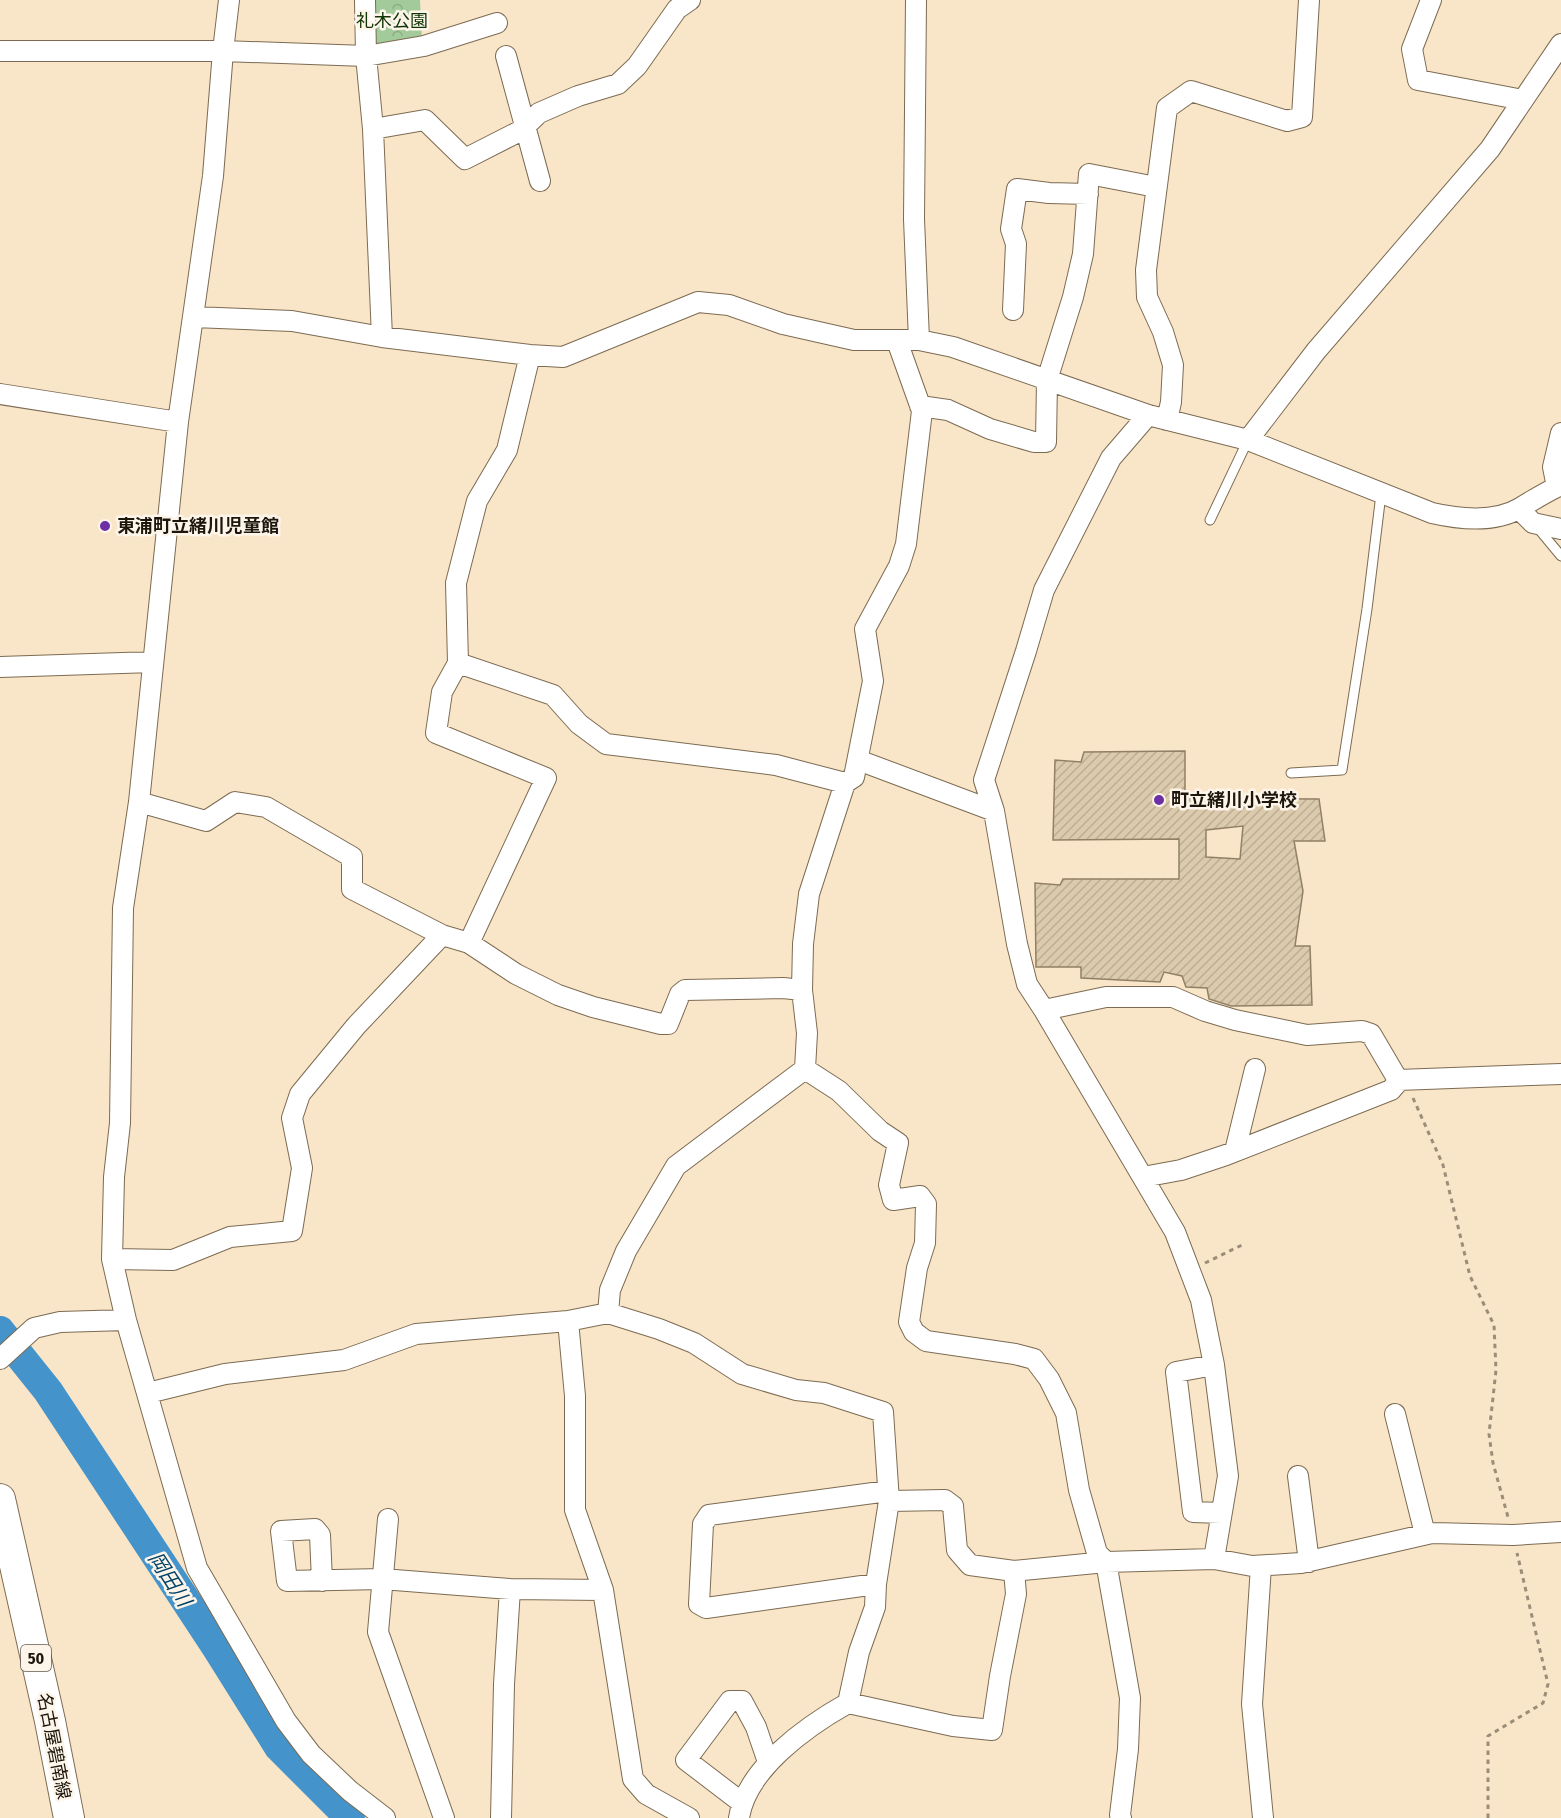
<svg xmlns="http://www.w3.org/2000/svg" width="1561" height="1818" font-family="'Fira Sans Condensed','Noto Sans JP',sans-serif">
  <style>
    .forest { fill: url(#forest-crowns) }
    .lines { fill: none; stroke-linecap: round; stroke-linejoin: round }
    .river { stroke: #4493ca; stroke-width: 30 }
    .building { fill: url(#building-hatch); stroke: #918066; stroke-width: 1.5; fill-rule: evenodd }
    .service-casing { stroke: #7c6b52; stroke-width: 11 }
    .minor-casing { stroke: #7c6b52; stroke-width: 22 }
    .primary-casing { stroke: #7c6b52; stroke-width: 32 }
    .path { stroke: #9b8d78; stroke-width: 3; stroke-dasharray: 4.5 4.5; stroke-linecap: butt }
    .service { stroke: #fff; stroke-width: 9 }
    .minor { stroke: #fff; stroke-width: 20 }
    .primary { stroke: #fff; stroke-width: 30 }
    .poi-dot { fill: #6e2fa5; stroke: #fdf5ea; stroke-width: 2 }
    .labels { text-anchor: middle; stroke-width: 5; stroke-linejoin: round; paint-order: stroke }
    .shield { fill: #fdf5ea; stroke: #60594f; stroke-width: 1.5 }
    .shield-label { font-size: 16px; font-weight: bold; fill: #1c160c }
    .park-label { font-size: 18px; fill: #0f3504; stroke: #fdf5ea }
    .poi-label { font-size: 18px; font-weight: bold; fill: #1c160c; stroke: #fdf5ea; text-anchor: start }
    .street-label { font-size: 18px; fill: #1c160c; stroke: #fdf5ea }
    .water-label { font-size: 20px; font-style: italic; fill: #014368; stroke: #fdf5ea }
  </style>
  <defs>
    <pattern id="forest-crowns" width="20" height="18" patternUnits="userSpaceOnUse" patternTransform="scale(1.5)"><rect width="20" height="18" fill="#a3ca9a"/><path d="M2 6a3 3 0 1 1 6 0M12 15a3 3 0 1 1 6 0" fill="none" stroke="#8cad84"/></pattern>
    <pattern id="building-hatch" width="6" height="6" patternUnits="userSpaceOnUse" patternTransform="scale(1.5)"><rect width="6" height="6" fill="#dccaad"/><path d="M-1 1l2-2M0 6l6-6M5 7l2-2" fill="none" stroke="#bcad94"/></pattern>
  </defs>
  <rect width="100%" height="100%" fill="#f9e6c9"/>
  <!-- forest -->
  <path class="forest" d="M368 0H420L422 42 370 44Z"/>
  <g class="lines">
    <!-- river -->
    <path class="river" d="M0 1331 48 1391 217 1648 279 1747 350 1818"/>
  </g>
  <!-- building -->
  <path class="building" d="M1185 751V798L1319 799 1325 841H1294L1303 891 1295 946H1310L1312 1005 1231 1006 1209 999 1207 988 1186 987 1182 976 1164 972 1160 982 1081 978V967H1036L1035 883 1060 885 1063 879H1179V839L1053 840 1055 760 1081 762 1084 752ZM1243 826 1240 859 1206 857V830Z"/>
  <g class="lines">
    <!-- service casing -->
    <g class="service-casing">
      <path id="service" d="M1210 520 1248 440
        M1537 527 1561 556
        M1291 773 1342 770 1367 609 1381 494"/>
    </g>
    <!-- minor casing -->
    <g class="minor-casing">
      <path id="minor" d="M229 0 223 51 213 176 178 422 139 802 123 908 120 1123 114 1177 112 1259 126 1320 197 1568 286 1721 311 1754 350 1791 385 1818
        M365 0 366 56 373 129 382 337
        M916 0 914 219 919 340
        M1431 0 1412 49 1418 80 1523 100
        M0 51H223L366 56 424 46 497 23
        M506 56 540 181
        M373 129 425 120 465 159 520 131 539 113 578 96 618 84 637 66 677 9 690 0
        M1013 310 1016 244 1011 229 1017 189 1049 193 1088 194
        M194 317 292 321 382 337 530 355 563 357 698 302 729 305 783 324 854 340H919L953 347 1148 415 1248 440 1432 513C1458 519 1495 523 1520 508 1533 500 1546 492 1561 485
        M530 355 507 450 477 501 456 583 458 663 553 695 579 724 606 744 776 765 845 783
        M0 394 178 422
        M920 406 948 410 990 429 1034 442H1046L1047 380 1073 297 1083 254 1089 174 1156 187
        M1148 415 1111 458 1044 590 1026 651 984 780 994 811 1017 944 1027 984 1044 1010 1175 1232 1201 1300 1214 1365 1228 1476 1214 1559
        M1167 420 1171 402 1173 365 1163 332 1147 297 1146 270 1167 108 1191 91 1287 121 1302 117 1309 0
        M1248 440 1316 351 1490 149 1561 44
        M1557 487 1553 467 1561 433
        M1519 509 1533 523 1561 529
        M458 663 442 692 436 733 546 778 469 943
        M0 667 153 662
        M858 760 994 811
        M139 802 206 821 235 802 266 807 352 857V889L442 935 469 943 516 974 558 995 593 1007 661 1024H668L680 994 685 990 783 988 802 990
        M1044 1010 1106 997H1173L1205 1011 1235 1020 1307 1035 1362 1031 1371 1034 1398 1080 1561 1074
        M805 1069 839 1091 880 1131 898 1143 889 1185 893 1200 920 1196 926 1204 925 1243 917 1268 909 1322 914 1332 926 1341 1015 1354 1034 1359 1049 1379 1066 1413 1079 1490 1097 1553 1106 1562 1130 1698 1128 1749 1120 1815 1121 1818
        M805 1069 807 1033 802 990 803 944 809 894 845 783 854 777 873 681 865 629 899 566 906 544 922 411 897 341
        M1235 1151 1255 1069
        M1143 1177 1181 1170 1226 1155 1391 1090 1397 1083
        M112 1259 173 1260 230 1237 292 1231 302 1168 292 1118 300 1094 356 1026 442 935
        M608 1313 610 1290 626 1251 676 1166 805 1069
        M568 1321 575 1396V1510L603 1590 633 1779 646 1794 689 1818
        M0 1359 34 1328 60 1322 126 1320
        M1214 1365 1176 1372 1193 1512 1221 1513
        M148 1393 225 1374 344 1360 416 1334 568 1321 608 1313 659 1329 694 1343 742 1374 796 1390 824 1393 883 1412 889 1501 876 1584 875 1607 859 1652 848 1703C807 1726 746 1769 739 1818
        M1395 1414 1425 1534
        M1298 1476 1309 1562
        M889 1501 945 1500 953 1506 957 1550 970 1565 1014 1571 1106 1562 1214 1559 1252 1566 1301 1563 1432 1533 1513 1535 1561 1532
        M388 1519 378 1632 444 1818
        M1261 1566 1252 1704 1263 1818
        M322 1581 320 1535 315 1529 281 1531 287 1581 382 1579 510 1589 603 1590
        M876 1584 706 1608 699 1604 703 1524 709 1515 888 1491
        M848 1703 953 1726 992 1730 1000 1676 1016 1594 1014 1571
        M741 1802 686 1760 730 1701H742L756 1727 768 1762
        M501 1818 504 1684 510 1589"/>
    </g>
    <!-- primary casing -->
    <g class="primary-casing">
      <path id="primary" d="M0 1499 50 1721 69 1818"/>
    </g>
    <!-- path -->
    <path class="path" d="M1413 1098 1443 1165 1470 1276 1494 1325 1496 1370 1489 1434 1493 1463 1508 1517
      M1205 1263 1242 1245
      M1488 1818V1736L1543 1703 1548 1684 1517 1553"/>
    <!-- service -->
    <use href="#service" class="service"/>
    <!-- minor -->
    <use href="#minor" class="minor"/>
    <!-- primary -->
    <use href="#primary" class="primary"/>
  </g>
  <!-- markers -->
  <g class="poi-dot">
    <circle cx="105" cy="526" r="6"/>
    <circle cx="1159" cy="800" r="6"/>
  </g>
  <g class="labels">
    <!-- shield labels -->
    <rect class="shield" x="21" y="1645" width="30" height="26" rx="4.5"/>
    <g class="shield-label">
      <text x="36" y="1664">50</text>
    </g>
    <!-- park labels -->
    <g class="park-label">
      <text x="392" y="27">礼木公園</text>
    </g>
    <!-- poi labels -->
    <g class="poi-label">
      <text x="117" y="532">東浦町立緒川児童館</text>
      <text x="1171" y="806">町立緒川小学校</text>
    </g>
    <!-- street labels -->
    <g class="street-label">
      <text transform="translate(54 1746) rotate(79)" y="6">名古屋碧南線</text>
    </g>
    <!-- water labels -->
    <g class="water-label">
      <text transform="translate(170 1579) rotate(57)" y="7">岡田川</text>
    </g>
  </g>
</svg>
